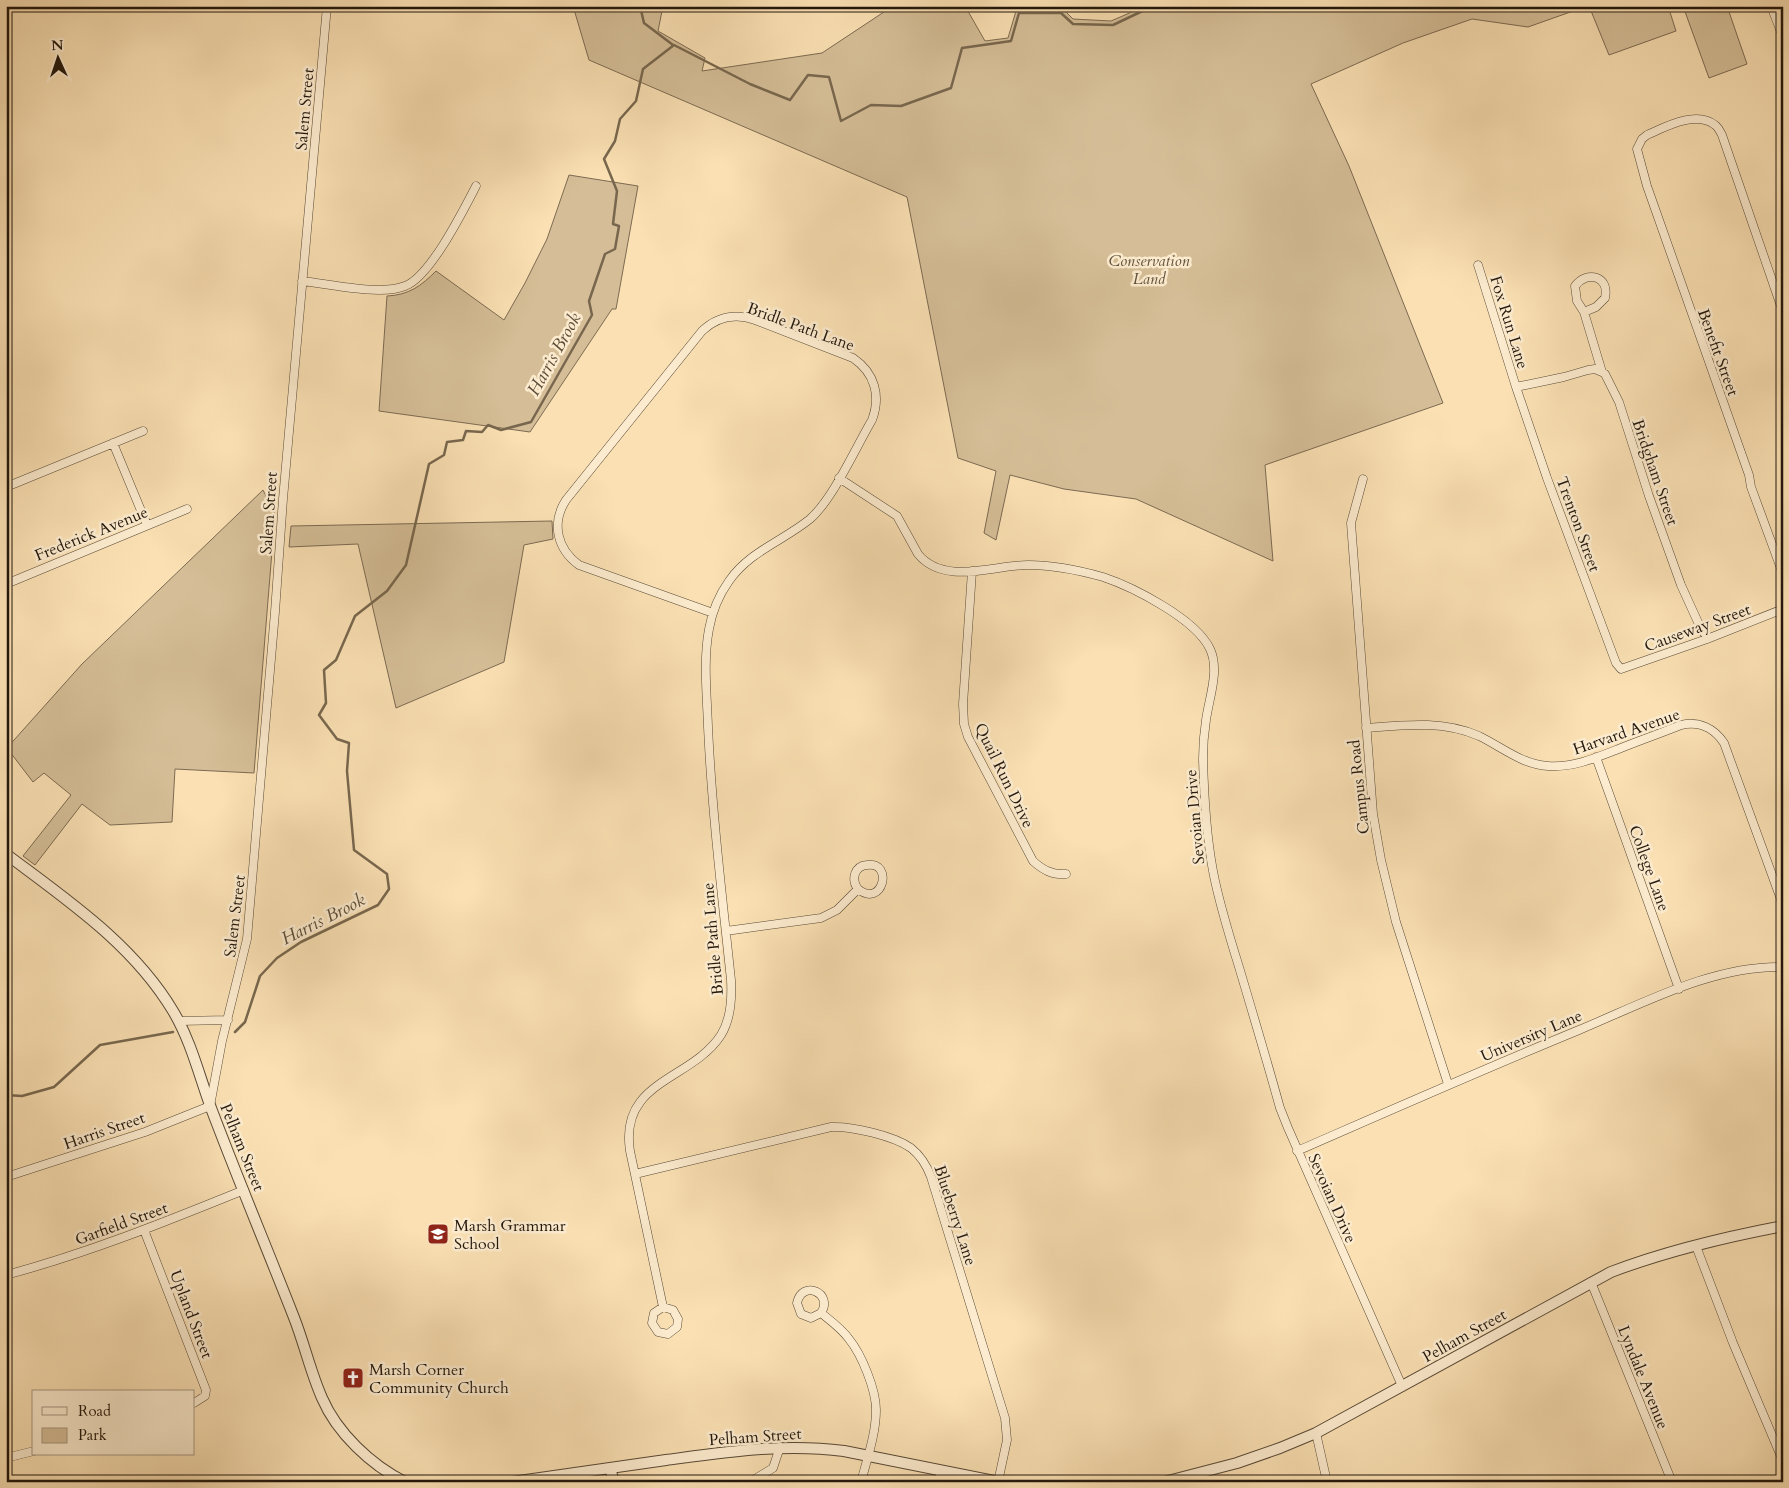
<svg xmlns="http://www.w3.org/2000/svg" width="1789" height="1488" font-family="Cardo,serif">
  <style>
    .green { fill: #d5be97; stroke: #7c6a52 }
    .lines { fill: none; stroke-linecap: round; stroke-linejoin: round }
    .stream { stroke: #78674e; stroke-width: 2.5 }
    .minor-casing { stroke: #584936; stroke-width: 9 }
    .tertiary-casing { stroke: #584936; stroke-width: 12 }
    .minor { stroke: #fcebce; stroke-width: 8 }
    .tertiary { stroke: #fcebce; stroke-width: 10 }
    .labels { text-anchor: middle; stroke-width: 5; stroke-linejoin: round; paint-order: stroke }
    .street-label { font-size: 16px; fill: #22170c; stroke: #fcebce }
    .park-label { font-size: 16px; font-style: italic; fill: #61513d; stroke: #fcebce }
    .poi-label { font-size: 16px; fill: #22170c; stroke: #fcebce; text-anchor: start }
    .water-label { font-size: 18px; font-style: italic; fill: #5b4c38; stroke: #fcebce }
  </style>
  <rect width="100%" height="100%" fill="#fae0b3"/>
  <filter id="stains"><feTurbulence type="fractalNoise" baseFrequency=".004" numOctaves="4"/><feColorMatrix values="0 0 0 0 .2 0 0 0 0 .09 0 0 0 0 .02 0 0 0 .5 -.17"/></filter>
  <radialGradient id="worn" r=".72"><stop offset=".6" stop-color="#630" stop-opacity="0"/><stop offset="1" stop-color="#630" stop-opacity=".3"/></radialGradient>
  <!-- green -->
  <path class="green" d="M573 6H663L658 31 705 58 702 71 822 53 893 6H965L985 41 1008 38 1016 11 1027 8H1062L1073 19 1111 21 1141 8V6H1581L1576 10 1528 27 1472 19 1403 43 1311 84 1349 166 1443 403 1265 465 1273 561 1136 499 1064 489 1010 475 996 540 984 533 996 471 958 458 907 197 589 60Z
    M1589 6H1668L1676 31 1609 55Z
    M1683 6H1727L1747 64 1709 78Z
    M569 175 638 186 616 309H612L530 432 379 411 387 296C409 295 421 286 436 271L504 320 525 283 547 239Z
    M263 490 275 514 254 773 175 769 172 822 110 825 82 804 35 865 23 856 71 795 44 773 33 782 10 752 6 755V749L82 664Z
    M552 521 553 539 524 545 504 662 396 708 358 544 289 547 291 526Z"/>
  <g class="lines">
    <!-- stream -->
    <path class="stream" d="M640 6 644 23 673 45
      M235 1032 245 1022 260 976 277 958 301 942 378 905 389 889 387 874 354 850 347 771 349 743 337 739 319 715 326 703 324 670 336 660 355 616 387 591 406 565 429 464 444 455 447 442 463 440 466 431 482 432 488 425 501 430 531 422 592 315 589 301 605 254 615 249 619 226 613 224 617 191 604 159 615 141 620 119 636 101 643 69 674 45 750 84 790 100 808 75 829 77 841 121 871 105 901 106 951 88 962 48 1011 41 1019 13H1061L1073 24 1113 25 1153 6
      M6 1095 22 1096 54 1087 100 1045 173 1032"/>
    <!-- minor casing -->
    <g class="minor-casing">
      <path id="minor" d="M1771 6 1783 37
        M1478 265 1516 387 1547 478 1616 663 1621 669 1707 639 1783 609
        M302 281C329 284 381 296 405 286 430 277 463 211 476 186
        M1584 312 1596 307 1605 298C1610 276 1587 270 1575 286L1577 301 1584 312 1602 372 1605 374 1619 402 1649 496 1681 585 1702 631 1706 635 1707 639
        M1783 312 1722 135C1720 131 1718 127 1715 125 1696 110 1665 127 1647 135L1642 139 1637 149 1647 186 1749 475 1751 487 1783 574
        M1516 387 1564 377 1588 370 1595 369 1602 372
        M113 443 147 525
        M839 478 897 516 918 554C944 586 994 565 1028 565 1054 565 1078 570 1103 577 1133 587 1196 619 1210 649 1220 670 1209 698 1206 720 1204 733 1203 746 1203 759 1204 796 1206 834 1213 871 1219 903 1229 935 1239 967 1253 1014 1267 1061 1280 1108L1288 1128 1402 1386
        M1363 479 1351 523 1373 814 1381 860 1396 922 1448 1084
        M6 487 143 431
        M972 571 963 704 964 724 968 737 1033 861C1043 870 1052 875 1066 874
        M6 584 187 509
        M1366 728C1404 725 1443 720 1479 736 1502 747 1521 764 1548 766 1573 768 1598 757 1621 748 1641 740 1661 733 1681 725 1699 721 1714 728 1724 743L1783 905
        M1596 757 1679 989
        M726 931 821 918 837 910 858 889C851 880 854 866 867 865 894 861 883 909 858 889
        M179 1021 228 1020
        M1297 1151C1391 1110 1484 1069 1579 1030 1642 1004 1713 965 1783 967
        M635 1174 831 1127C852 1126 894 1136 911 1148 921 1156 927 1166 931 1177L1005 1418 1007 1440 998 1482
        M6 1177 145 1132 210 1106 222 1041 247 939 275 612 283 499 327 6
        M144 1230 206 1390 205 1396 194 1403
        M1696 1246 1733 1343 1783 1461
        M6 1275C88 1253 165 1222 244 1190
        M1591 1282 1672 1482
        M663 1307 654 1313 652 1323 658 1332 668 1334 677 1327 678 1319 673 1310 663 1307 630 1151C619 1080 691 1081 721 1035 731 1019 732 998 731 980 722 895 712 812 708 727 707 695 703 661 709 629 712 612 719 595 729 581 750 551 783 541 810 519 833 499 856 447 872 420 881 396 875 373 853 358L755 320C735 313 717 317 702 331L566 500C551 523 557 549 579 565L713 613
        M821 1313C834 1293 802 1279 797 1303L801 1314 811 1318 821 1313C831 1321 842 1329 849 1339 862 1355 876 1390 876 1410 876 1434 867 1459 861 1482
        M1316 1433 1327 1482
        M6 1458 34 1451
        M750 1482 773 1468 780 1447
        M939 1482 941 1470"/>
    </g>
    <!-- tertiary casing -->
    <g class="tertiary-casing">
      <path id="tertiary" d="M6 854C67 900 133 944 173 1011 191 1041 199 1075 211 1108 237 1177 266 1246 293 1315 304 1342 310 1371 322 1398 337 1433 371 1465 405 1482
        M610 1468 614 1482
        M512 1482C563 1475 615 1467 666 1460 726 1452 784 1443 844 1451L999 1482
        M1164 1482 1237 1463 1280 1448 1316 1433 1611 1272C1666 1251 1725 1237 1783 1226"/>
    </g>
    <!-- minor -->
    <use href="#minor" class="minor"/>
    <!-- tertiary -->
    <use href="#tertiary" class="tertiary"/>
  </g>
  <!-- icons -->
  <defs>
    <g id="school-square" transform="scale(1.125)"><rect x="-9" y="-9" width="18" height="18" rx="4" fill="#8f2418" stroke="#fcebce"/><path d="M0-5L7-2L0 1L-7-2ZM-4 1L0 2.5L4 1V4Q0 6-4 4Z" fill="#fff"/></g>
    <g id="church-square" transform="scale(1.125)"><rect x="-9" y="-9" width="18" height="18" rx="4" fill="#8f2418" stroke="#fcebce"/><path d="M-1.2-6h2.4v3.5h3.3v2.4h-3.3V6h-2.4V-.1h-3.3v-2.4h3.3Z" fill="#fff"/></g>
  </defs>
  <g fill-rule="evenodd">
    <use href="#school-square" x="438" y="1234"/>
    <use href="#church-square" x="353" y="1378"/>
  </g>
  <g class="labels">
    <!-- street labels -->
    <g class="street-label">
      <text transform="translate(304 109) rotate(-85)" y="6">Salem Street</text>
      <text transform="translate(1510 322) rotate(73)" y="6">Fox Run Lane</text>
      <text transform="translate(801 326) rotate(20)" y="6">Bridle Path Lane</text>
      <text transform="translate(1719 352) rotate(70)" y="6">Benefit Street</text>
      <text transform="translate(1656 472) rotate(71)" y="6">Bridgham Street</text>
      <text transform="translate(268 513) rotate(-86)" y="6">Salem Street</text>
      <text transform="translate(1579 524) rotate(70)" y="6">Trenton Street</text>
      <text transform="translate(91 533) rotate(-22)" y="6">Frederick Avenue</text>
      <text transform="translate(1697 627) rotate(-20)" y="6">Causeway Street</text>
      <text transform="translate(1626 731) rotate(-19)" y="6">Harvard Avenue</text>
      <text transform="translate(1005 775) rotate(64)" y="6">Quail Run Drive</text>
      <text transform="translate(1358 787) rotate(-96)" y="6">Campus Road</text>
      <text transform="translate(1194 817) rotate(-95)" y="6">Sevoian Drive</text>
      <text transform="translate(1650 868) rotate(70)" y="6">College Lane</text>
      <text transform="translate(234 916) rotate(-83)" y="6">Salem Street</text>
      <text transform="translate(712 939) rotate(-95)" y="6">Bridle Path Lane</text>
      <text transform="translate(1531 1035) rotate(-23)" y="6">University Lane</text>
      <text transform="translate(104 1130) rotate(-19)" y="6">Harris Street</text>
      <text transform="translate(243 1147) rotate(68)" y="6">Pelham Street</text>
      <text transform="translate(1333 1198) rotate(66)" y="6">Sevoian Drive</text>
      <text transform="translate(956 1215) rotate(72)" y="6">Blueberry Lane</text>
      <text transform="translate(121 1223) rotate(-20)" y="6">Garfield Street</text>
      <text transform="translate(192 1314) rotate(69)" y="6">Upland Street</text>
      <text transform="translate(1464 1335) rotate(-29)" y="6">Pelham Street</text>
      <text transform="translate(1644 1377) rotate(68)" y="6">Lyndale Avenue</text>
      <text transform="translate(755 1436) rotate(-4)" y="6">Pelham Street</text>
    </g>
    <!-- park labels -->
    <g class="park-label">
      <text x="1149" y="266">Conservation<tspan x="1149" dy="18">Land</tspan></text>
    </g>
    <!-- poi labels -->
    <g class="poi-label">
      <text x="454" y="1231">Marsh Grammar<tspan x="454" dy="18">School</tspan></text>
      <text x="369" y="1375">Marsh Corner<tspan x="369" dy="18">Community Church</tspan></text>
    </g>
    <!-- water labels -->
    <g class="water-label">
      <text transform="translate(554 354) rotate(-61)" y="6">Harris Brook</text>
      <text transform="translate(323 919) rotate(-27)" y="6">Harris Brook</text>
    </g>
  </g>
  <!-- margin -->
  <rect width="1789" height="1488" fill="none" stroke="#fae0b3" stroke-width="25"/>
  <rect x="8" y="8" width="1774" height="1473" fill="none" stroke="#22170c" stroke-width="2.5"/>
  <rect x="12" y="12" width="1764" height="1463" fill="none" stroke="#22170c"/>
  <!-- legend -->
  <rect x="32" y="1390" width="162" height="65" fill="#fcebce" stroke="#a59680"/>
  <rect x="42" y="1407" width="25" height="8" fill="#fcebce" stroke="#a59680"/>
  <text x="78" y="1416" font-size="15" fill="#22170c">Road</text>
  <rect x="42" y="1428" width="25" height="15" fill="#d5be97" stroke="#a59680"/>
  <text x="78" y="1440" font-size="15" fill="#22170c">Park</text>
  <!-- north arrow -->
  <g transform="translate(58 58) rotate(357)" stroke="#fcebce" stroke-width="4" paint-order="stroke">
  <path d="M0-4L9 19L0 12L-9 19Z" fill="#22170c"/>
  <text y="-8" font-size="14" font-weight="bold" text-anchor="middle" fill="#22170c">N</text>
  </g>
  <rect width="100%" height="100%" filter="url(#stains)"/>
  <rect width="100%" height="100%" fill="url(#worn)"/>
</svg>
